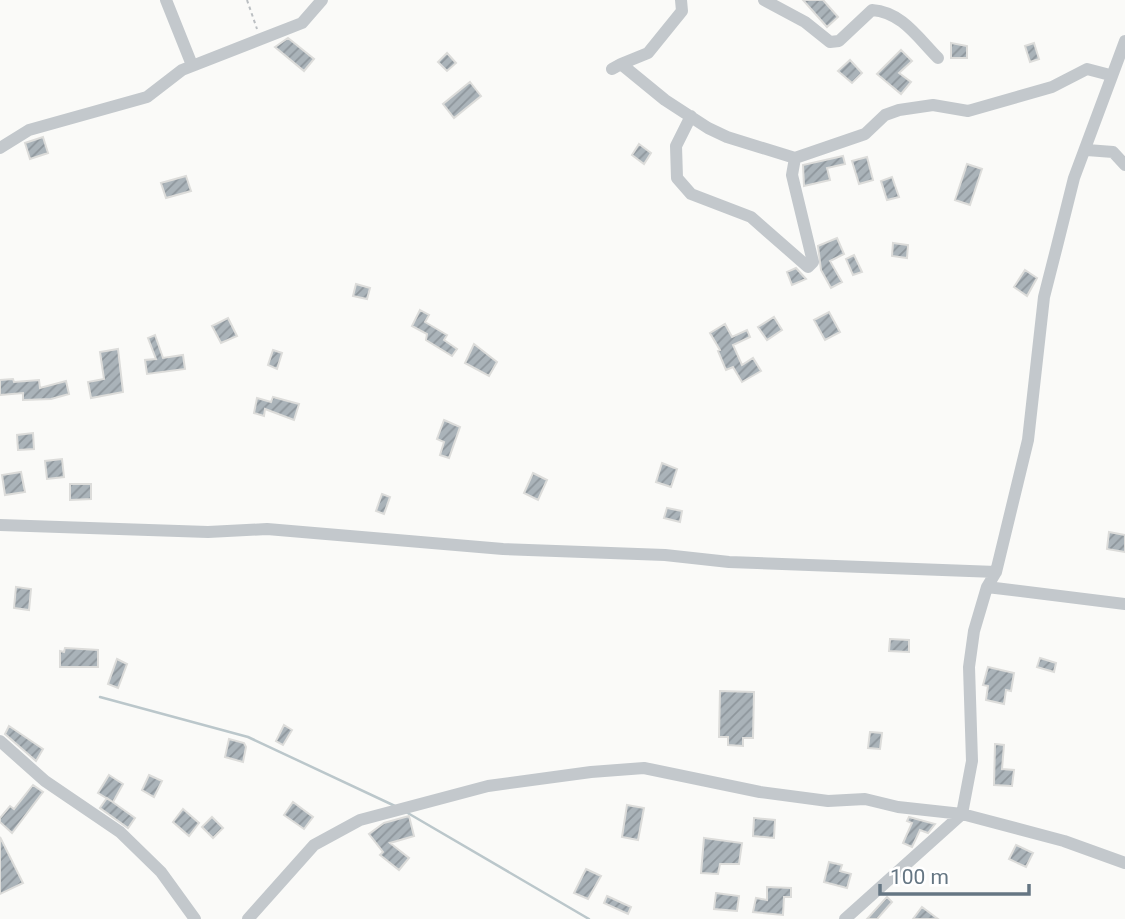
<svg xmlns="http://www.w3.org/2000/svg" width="1125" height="919" font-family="Roboto,sans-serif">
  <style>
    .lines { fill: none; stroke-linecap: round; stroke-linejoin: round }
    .stream { stroke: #bbc7cb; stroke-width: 2.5 }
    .building { fill: url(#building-hatch); stroke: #dcdcda; stroke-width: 2 }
    .path { stroke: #bbbfc2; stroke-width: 2; stroke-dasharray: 3.5 3.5; stroke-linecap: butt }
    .minor { stroke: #c3c8cc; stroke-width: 12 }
  </style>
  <defs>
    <pattern id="building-hatch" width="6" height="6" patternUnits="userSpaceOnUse" patternTransform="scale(1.75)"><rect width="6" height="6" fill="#aab3b9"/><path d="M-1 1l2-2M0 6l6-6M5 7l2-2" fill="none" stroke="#8e969c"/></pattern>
  </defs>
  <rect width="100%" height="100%" fill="#fafaf8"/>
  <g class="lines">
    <!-- stream -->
    <path class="stream" d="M100 697 248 737 395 806
      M406 812 589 919"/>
  </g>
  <!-- building -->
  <path class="building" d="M803 0H823L838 17 827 27Z
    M288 38 314 59 304 71 275 47Z
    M951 43 967 46V58H951Z
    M1034 43 1039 59 1030 62 1025 46Z
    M901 50 912 61 899 73 911 82 901 94 877 74Z
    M447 53 456 63 447 71 438 62Z
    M850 60 862 73 852 83 838 71Z
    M470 82 481 96 454 118 443 104Z
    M43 137 48 153 30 159 25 143Z
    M639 144 651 153 644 164 632 155Z
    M843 156 845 164 827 168 830 180 804 186 803 165Z
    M867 157 873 180 859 184 852 161Z
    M967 164 982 169 970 205 955 200Z
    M186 176 191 191 166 198 161 183Z
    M892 177 899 197 887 200 881 181Z
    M837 238 844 254 830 261 842 282 831 288 821 270 818 246Z
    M893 243 908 245 907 258 892 256Z
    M854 255 862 272 853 275 846 259Z
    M796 268 806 279 792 285 787 272Z
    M1025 270 1037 278 1027 296 1014 287Z
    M356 284 370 288 367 299 353 296Z
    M420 310 429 315 425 322 447 335 444 340 457 349 452 356 426 340 427 334 412 326Z
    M829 312 840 332 825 340 814 320Z
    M774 317 782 330 767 340 758 327Z
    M228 318 237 336 221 343 212 326Z
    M725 324 732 337 747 330 750 337 733 345 742 365 753 358 761 371 742 382 733 367 726 370 718 351 720 350 710 333Z
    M155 335 163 358 183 355 185 369 147 374 145 360 156 359 148 338Z
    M474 344 497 362 489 376 465 363Z
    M118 349 123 392 91 398 88 382 104 379 100 352Z
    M273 350 282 353 277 369 268 365Z
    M13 379 14 382 39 380 40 388 66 381 69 394 51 399 23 400V393L0 395V380Z
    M273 397 299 404 294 420 265 409 264 416 254 413 257 398 271 402Z
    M444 420 460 427 449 458 440 455 444 442 437 439Z
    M33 433 34 449 18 450 17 435Z
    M62 459 64 477 47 479 45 461Z
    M662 463 677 469 671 487 656 482Z
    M21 472 25 492 5 495 2 475Z
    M533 473 547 480 538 500 524 493Z
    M70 484H91V499L70 500Z
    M382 494 390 497 384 514 376 511Z
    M667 508 682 511 680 522 664 518Z
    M1109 532 1125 535V552L1107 549Z
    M16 587 31 589 29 610 14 608Z
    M890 639 909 640V652L889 651Z
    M65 648 98 650V667H60V651L64 652Z
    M1040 658 1056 663 1054 672 1037 667Z
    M117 659 127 664 118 688 108 684Z
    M988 667 1014 673 1011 691 1006 690 1004 704 986 700 988 686 983 685Z
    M720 691 754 692 753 738H743V746L728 745V737H719Z
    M284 725 292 730 283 745 276 741Z
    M9 726 43 749 36 761 5 734Z
    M870 732 882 733 880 749 868 748Z
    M229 739 244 743 246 747 243 762 225 757Z
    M995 744 1004 745 1002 769 1014 770 1012 786 994 785Z
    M109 775 123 784 113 802 98 793Z
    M149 775 162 781 154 797 142 790Z
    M33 785 43 792 12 833 0 822V818L10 806 14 809Z
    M107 798 135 818 128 828 100 808Z
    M293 802 313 817 304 829 284 815Z
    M627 805 644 808 638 840 622 837Z
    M183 809 199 823 189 836 173 822Z
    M409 816 414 836 390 843 409 858 399 870 380 855 383 852 369 834 384 823Z
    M212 817 223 828 213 838 202 827Z
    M909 817 935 824 928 833 920 830 912 847 903 843 912 823 907 821Z
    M754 818 775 820 774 838 753 836Z
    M0 837 23 883 0 894Z
    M704 838 742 843 739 864H720L718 874 701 873Z
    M1016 845 1033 853 1026 867 1009 859Z
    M829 862 842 865 840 871 851 874 847 888 824 882Z
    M586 869 601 876 588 899 574 893Z
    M767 887 791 888V897H784L783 915 753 912 756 898 767 900Z
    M716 893 739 896 737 911 714 909Z
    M607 896 631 907 628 914 604 903Z
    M887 897 892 902 877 919H867Z
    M922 907 938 919H913Z"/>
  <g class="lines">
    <!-- path -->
    <path class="path" d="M247 0 257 29"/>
    <!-- minor -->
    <path class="minor" d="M166 0 192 65
      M764 0 805 22 830 42 839 41 872 10C902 12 918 38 938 58
      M621 64 648 53 682 11 681 0
      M612 69 621 64 665 100 708 128 727 137 795 158 865 134 885 115 899 110 933 105 968 111 1052 87 1087 69 1110 75
      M691 116 676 146 677 178 691 194 751 217 808 267 813 262 792 175 795 158
      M0 148 29 130 147 97 182 70 302 23 322 0
      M1087 150 1113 152 1125 165
      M0 525 208 532 267 529 503 549 665 555 729 562 996 572
      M987 587 1125 604
      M0 741 45 781 120 832 161 872 195 919
      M248 919 314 845 360 820 488 786 591 772 644 768 760 792 828 801 865 799 898 807 962 814 1064 841 1125 863
      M845 919 962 814 972 761 969 667 974 631 987 587 996 572 1028 440 1044 297 1057 246 1074 178 1125 41"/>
  </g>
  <!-- scale -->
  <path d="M880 884v10h149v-10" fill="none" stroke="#657683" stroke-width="3.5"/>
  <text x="890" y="884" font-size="21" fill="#657683" stroke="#ffffff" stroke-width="5" paint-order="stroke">100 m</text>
</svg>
